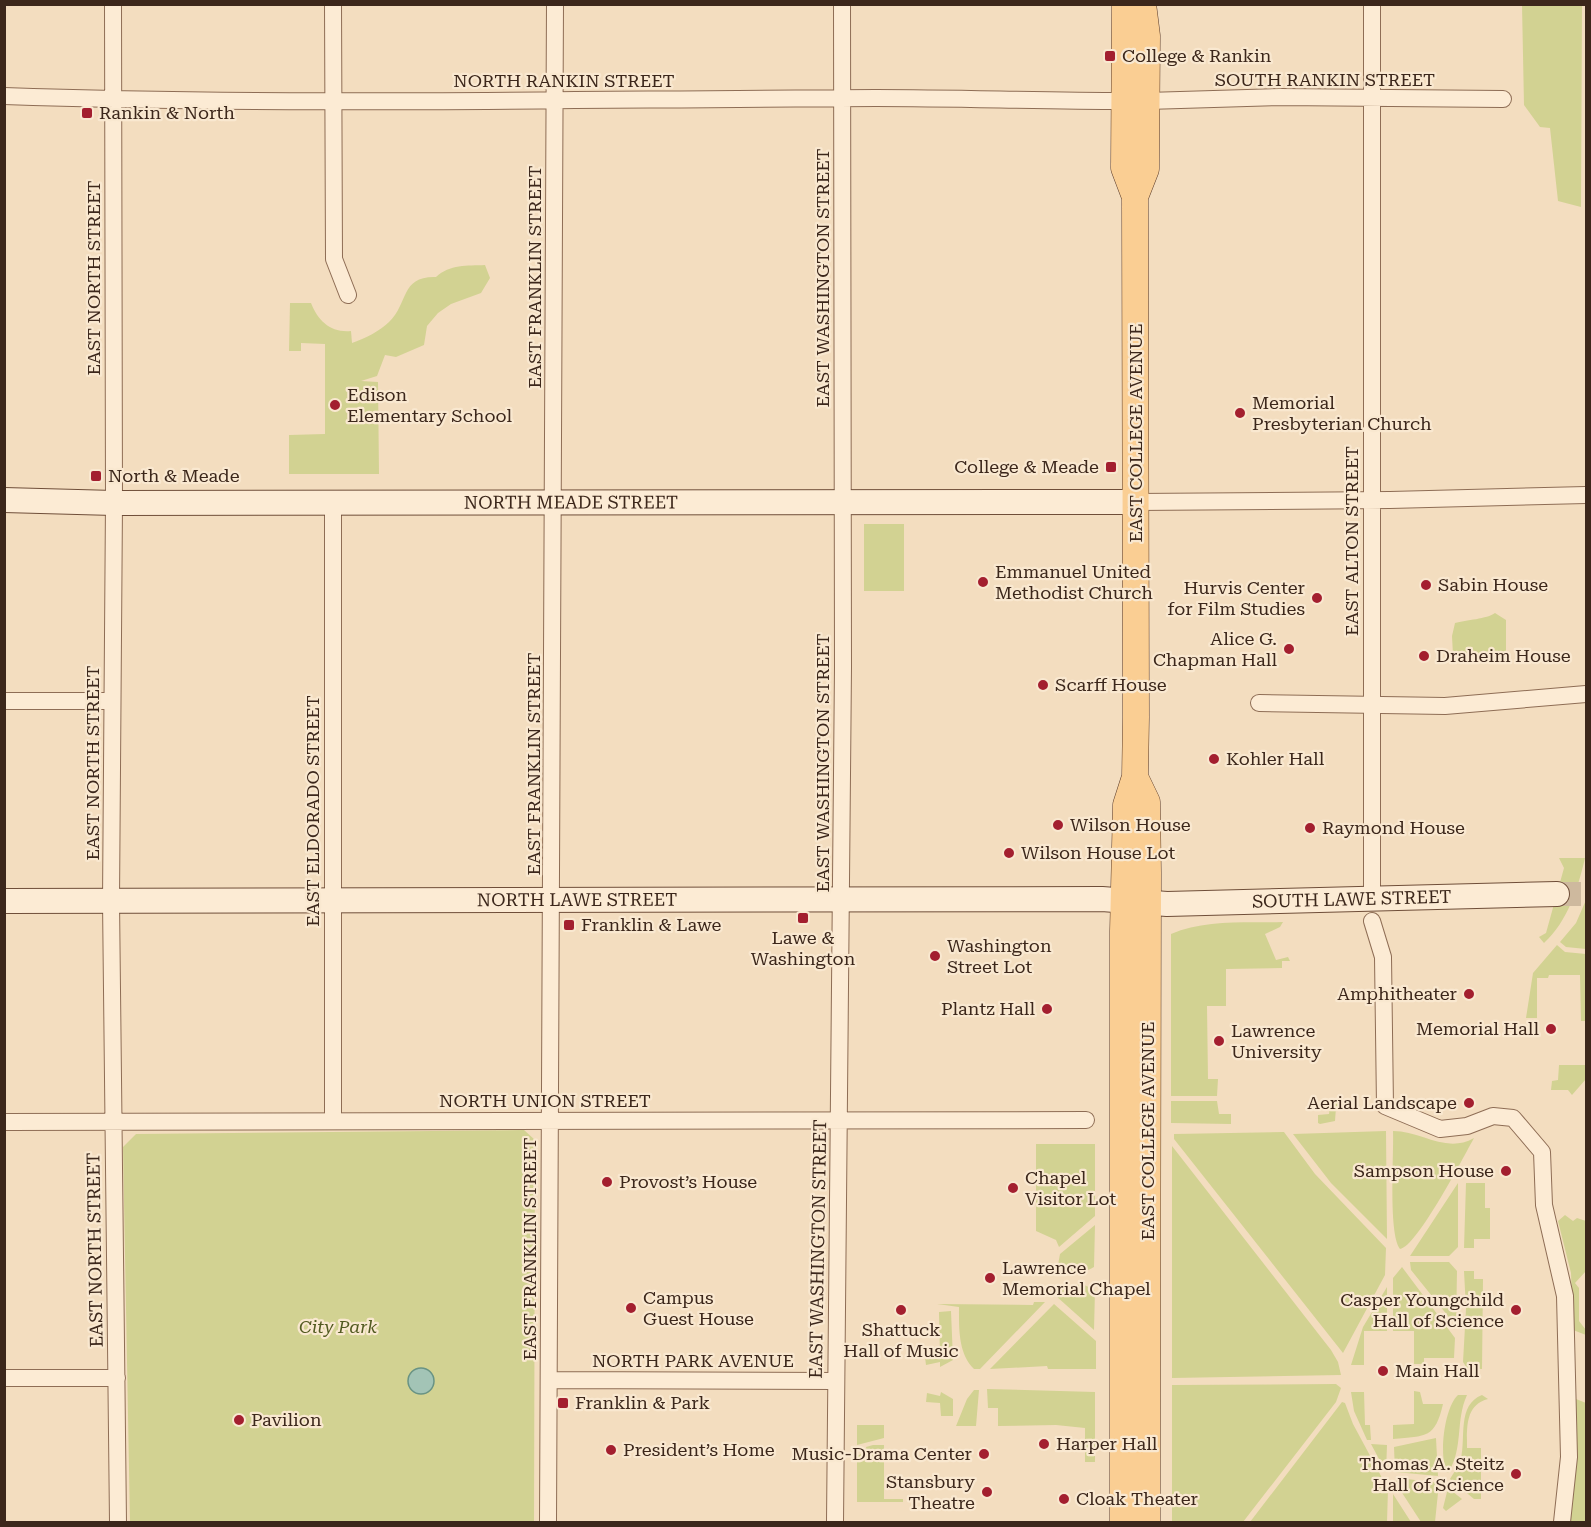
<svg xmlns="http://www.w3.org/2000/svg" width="1591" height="1527" font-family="'Roboto Serif',serif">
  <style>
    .green { fill: #d2d292 }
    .water { fill: #a3c4b6; stroke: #699384; stroke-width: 1.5 }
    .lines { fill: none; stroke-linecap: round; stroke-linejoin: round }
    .secondary-tunnel { stroke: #ceb99e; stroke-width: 24; stroke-dasharray: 24 12; stroke-linecap: butt }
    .street-casing { stroke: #8e6d55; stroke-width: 18 }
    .secondary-casing { stroke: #6f4e39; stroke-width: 26 }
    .primary-casing { stroke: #5b3b2a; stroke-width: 27 }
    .street { stroke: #fcebd4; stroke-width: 16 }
    .secondary { stroke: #fcebd4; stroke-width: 24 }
    .primary { stroke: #face93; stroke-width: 26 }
    .poi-dot { fill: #a31f2f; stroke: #f9e8d0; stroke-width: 2 }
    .labels { text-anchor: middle; stroke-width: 4.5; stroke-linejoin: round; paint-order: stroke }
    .poi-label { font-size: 18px; fill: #3c271b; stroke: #f9e8d0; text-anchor: start }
    .street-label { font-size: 18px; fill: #3c271b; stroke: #f9e8d0 }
    .park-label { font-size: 18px; font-style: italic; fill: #525a20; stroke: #f9e8d0 }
  </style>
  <rect width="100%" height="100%" fill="#f3ddbf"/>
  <!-- green -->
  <path class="green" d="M1522 5H1582L1581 207 1558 201 1550 128 1540 127 1524 105Z
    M485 265 490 278 481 293 451 304 438 313 427 326 424 345 396 357 385 355 377 376 361 381 378 382 379 474H289V435L325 434V344L301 343V351H289L290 303H311C318 321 331 333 351 331L352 343C364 339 380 331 389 322 409 303 400 276 436 277 450 264 467 266 485 265Z
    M864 524H904V591H864Z
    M1495 613 1506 620V654L1453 655 1452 636 1455 623C1466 620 1487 619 1495 613Z
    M1559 858H1585C1578 888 1568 921 1544 943L1539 937 1546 933 1564 868Z
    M1586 900V949L1566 947 1560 942 1576 923Z
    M1283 922 1280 927 1265 934 1276 960 1288 957 1290 961H1282V968L1226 969V1006H1207L1208 1079H1218L1217 1096H1171V934C1205 919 1246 923 1283 922Z
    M1557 945 1565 952 1586 954V1021H1581L1580 975H1549L1548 978H1537V1018H1526L1533 973Z
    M1559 1065H1586V1079L1572 1095 1568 1090H1551L1552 1081 1558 1080Z
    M1331 1100H1345V1104L1336 1107 1335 1121 1320 1124 1318 1123V1115L1329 1114Z
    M1171 1101H1217L1219 1114H1231V1124L1171 1123Z
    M524 1130 535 1140V1147L534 1522H130L123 1147 136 1134Z
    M1386 1131 1387 1239 1331 1183 1293 1134Z
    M1393 1131C1422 1131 1446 1154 1474 1138 1464 1156 1417 1247 1400 1249 1388 1234 1394 1155 1393 1131Z
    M1284 1132 1315 1174 1386 1248 1385 1275 1343 1353 1174 1139V1134Z
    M1036 1144H1095V1216L1059 1247 1056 1240 1036 1231Z
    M1172 1146 1331 1350 1338 1362 1341 1375 1172 1378Z
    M1458 1183V1247L1449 1256H1410Z
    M1466 1183H1485V1208H1490V1239H1474V1248H1464Z
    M1565 1215 1573 1221 1577 1218 1586 1221V1271L1575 1283 1579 1288V1321L1586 1330V1335L1573 1330 1571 1273 1558 1221Z
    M1095 1225 1094 1267C1083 1274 1069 1272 1058 1265L1060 1254Z
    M1410 1262H1449L1457 1271 1456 1326 1411 1270Z
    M1402 1267 1455 1338 1454 1358H1424V1364H1414V1331H1393V1278Z
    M1464 1271H1474V1279H1483L1482 1369 1467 1368 1463 1362 1466 1309Z
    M1082 1284 1095 1290 1094 1330 1056 1296 1065 1287Z
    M1387 1287V1331H1364V1365H1351L1363 1327Z
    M1034 1302H1045L980 1369H974C958 1353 959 1328 959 1307L937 1304 1033 1305Z
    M1054 1304 1096 1341V1369H1048L1047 1366 990 1369Z
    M951 1311 953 1360 940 1367V1362L926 1365 925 1357H940L939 1312Z
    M1336 1384 1341 1388 1336 1402 1243 1522H1172V1385Z
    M987 1389 1095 1392V1462H1085V1428L1056 1425 998 1426V1408H988Z
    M974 1390H979L976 1426H956L967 1399Z
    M1414 1391 1420 1392 1423 1404H1443C1435 1438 1427 1436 1393 1439V1425L1414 1424Z
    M941 1392 953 1399V1416H941L940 1403 926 1402 927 1393 940 1396Z
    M1351 1392H1364L1365 1425H1370L1371 1440H1367L1354 1411Z
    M1458 1395H1467C1455 1421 1464 1448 1448 1473 1438 1460 1444 1407 1458 1395Z
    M1482 1395 1488 1399C1465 1405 1467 1428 1467 1448H1481V1499H1474L1450 1479C1454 1472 1459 1466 1461 1458 1466 1437 1457 1405 1482 1395Z
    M1576 1399 1586 1403V1522H1569Z
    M1342 1402 1345 1403 1353 1424 1388 1489 1387 1522H1250Z
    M857 1425H884V1438L857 1445Z
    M1436 1438 1438 1476 1395 1472 1394 1447Z
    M1371 1444 1387 1445 1386 1472Z
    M873 1445H884V1499H903V1502H857V1456L867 1451 866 1447Z
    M1399 1478 1439 1483 1435 1522H1421L1395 1482Z
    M1448 1488 1462 1499 1446 1511 1443 1508Z
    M1393 1494 1411 1522H1412H1393Z"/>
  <!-- water -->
  <path class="water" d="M408 1381a13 13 0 1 1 26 0a13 13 0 1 1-26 0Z"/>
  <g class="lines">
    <!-- secondary-tunnel -->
    <path class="secondary-tunnel" d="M1557 894H1586"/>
    <!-- street casing -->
    <g class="street-casing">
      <path id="street" d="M113 4 114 503 111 901 118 1522
        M333 4 334 259 348 295
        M4 96C295 106 586 99 876 98 959 98 1041 101 1124 101
        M1147 101 1280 97 1503 99
        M333 502V1121
        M1136 502 1390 500 1586 495
        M4 701H112
        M1259 703 1445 706 1586 694
        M1372 899V4
        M1372 921 1383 957 1385 1106 1440 1129 1467 1126 1493 1116 1513 1118 1542 1152 1544 1205 1565 1296 1569 1457 1562 1522
        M4 1122 1086 1120
        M4 1378H117
        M549 1380 836 1381
        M548 1522C552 1017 556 511 555 4
        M835 1522 843 667 842 4"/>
    </g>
    <!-- secondary casing -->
    <g class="secondary-casing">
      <g id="secondary">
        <path id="s1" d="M4 500 114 503 1136 502"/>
        <path id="s2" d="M4 901 1102 899 1167 904 1557 894"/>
      </g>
    </g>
    <!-- primary casing -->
    <g class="primary-casing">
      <path id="primary" d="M1135 197 1146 169 1147 36 1143 4
        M1135 777 1147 802 1148 873 1147 1522
        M1123 1522V931L1126 805 1135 777 1136 717 1135 197 1124 168 1125 4"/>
    </g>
    <!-- street -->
    <use href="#street" class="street"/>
    <!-- secondary -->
    <use href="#secondary" class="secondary"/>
    <!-- primary -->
    <use href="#primary" class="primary"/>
  </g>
  <!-- markers -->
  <g class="poi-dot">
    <rect x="1104" y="50" width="12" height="12" rx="3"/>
    <rect x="81" y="107" width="12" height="12" rx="3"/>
    <circle cx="335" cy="405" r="6"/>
    <circle cx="1240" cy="413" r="6"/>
    <rect x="1105" y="461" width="12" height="12" rx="3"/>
    <rect x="90" y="470" width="12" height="12" rx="3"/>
    <circle cx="983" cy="582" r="6"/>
    <circle cx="1426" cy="585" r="6"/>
    <circle cx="1317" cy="598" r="6"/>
    <circle cx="1289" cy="649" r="6"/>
    <circle cx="1424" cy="656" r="6"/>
    <circle cx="1043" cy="685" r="6"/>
    <circle cx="1214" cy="759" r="6"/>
    <circle cx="1058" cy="825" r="6"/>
    <circle cx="1310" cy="828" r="6"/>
    <circle cx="1009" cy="853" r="6"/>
    <rect x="797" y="912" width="12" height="12" rx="3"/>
    <rect x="563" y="919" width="12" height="12" rx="3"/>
    <circle cx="935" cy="956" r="6"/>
    <circle cx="1469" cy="994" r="6"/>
    <circle cx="1047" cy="1009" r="6"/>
    <circle cx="1551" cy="1029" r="6"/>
    <circle cx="1219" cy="1041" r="6"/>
    <circle cx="1469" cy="1103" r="6"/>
    <circle cx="1506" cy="1171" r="6"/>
    <circle cx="607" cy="1182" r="6"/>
    <circle cx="1013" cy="1188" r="6"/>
    <circle cx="990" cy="1278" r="6"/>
    <circle cx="631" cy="1308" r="6"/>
    <circle cx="901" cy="1310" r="6"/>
    <circle cx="1516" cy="1310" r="6"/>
    <circle cx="1383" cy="1371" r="6"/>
    <rect x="557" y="1397" width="12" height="12" rx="3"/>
    <circle cx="239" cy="1420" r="6"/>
    <circle cx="1044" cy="1444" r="6"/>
    <circle cx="611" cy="1450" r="6"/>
    <circle cx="984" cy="1454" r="6"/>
    <circle cx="1516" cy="1474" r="6"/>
    <circle cx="987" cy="1492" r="6"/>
    <circle cx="1064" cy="1499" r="6"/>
  </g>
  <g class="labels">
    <!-- poi labels -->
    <g class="poi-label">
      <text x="1122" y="62">College &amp; Rankin</text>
      <text x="99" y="119">Rankin &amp; North</text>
      <text x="347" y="401">Edison<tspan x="347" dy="21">Elementary School</tspan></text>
      <text x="1252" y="409">Memorial<tspan x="1252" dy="21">Presbyterian Church</tspan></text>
      <text x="1099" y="473" text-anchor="end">College &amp; Meade</text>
      <text x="108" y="482">North &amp; Meade</text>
      <text x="995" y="578">Emmanuel United<tspan x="995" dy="21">Methodist Church</tspan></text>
      <text x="1438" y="591">Sabin House</text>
      <text x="1305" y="594" text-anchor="end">Hurvis Center<tspan x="1305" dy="21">for Film Studies</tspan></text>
      <text x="1277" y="645" text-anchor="end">Alice G.<tspan x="1277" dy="21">Chapman Hall</tspan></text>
      <text x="1436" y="662">Draheim House</text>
      <text x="1055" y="691">Scarff House</text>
      <text x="1226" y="765">Kohler Hall</text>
      <text x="1070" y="831">Wilson House</text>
      <text x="1322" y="834">Raymond House</text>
      <text x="1021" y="859">Wilson House Lot</text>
      <text x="581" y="931">Franklin &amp; Lawe</text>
      <text x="803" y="944" text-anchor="middle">Lawe &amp;<tspan x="803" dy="21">Washington</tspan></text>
      <text x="947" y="952">Washington<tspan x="947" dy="21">Street Lot</tspan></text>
      <text x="1457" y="1000" text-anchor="end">Amphitheater</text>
      <text x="1035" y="1015" text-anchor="end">Plantz Hall</text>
      <text x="1539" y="1035" text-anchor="end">Memorial Hall</text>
      <text x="1231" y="1037">Lawrence<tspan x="1231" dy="21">University</tspan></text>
      <text x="1457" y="1109" text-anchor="end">Aerial Landscape</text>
      <text x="1494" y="1177" text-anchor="end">Sampson House</text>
      <text x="1025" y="1184">Chapel<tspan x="1025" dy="21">Visitor Lot</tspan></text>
      <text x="619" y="1188">Provost’s House</text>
      <text x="1002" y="1274">Lawrence<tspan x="1002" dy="21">Memorial Chapel</tspan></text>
      <text x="643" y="1304">Campus<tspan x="643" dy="21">Guest House</tspan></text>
      <text x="1504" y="1306" text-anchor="end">Casper Youngchild<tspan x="1504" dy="21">Hall of Science</tspan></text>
      <text x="901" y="1336" text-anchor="middle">Shattuck<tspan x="901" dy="21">Hall of Music</tspan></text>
      <text x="1395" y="1377">Main Hall</text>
      <text x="575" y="1409">Franklin &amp; Park</text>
      <text x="251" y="1426">Pavilion</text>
      <text x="1056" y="1450">Harper Hall</text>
      <text x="623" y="1456">President’s Home</text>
      <text x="972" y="1460" text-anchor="end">Music-Drama Center</text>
      <text x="1504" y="1470" text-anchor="end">Thomas A. Steitz<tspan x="1504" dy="21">Hall of Science</tspan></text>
      <text x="975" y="1488" text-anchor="end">Stansbury<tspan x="975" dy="21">Theatre</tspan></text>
      <text x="1076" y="1505">Cloak Theater</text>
    </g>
    <!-- street labels -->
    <g class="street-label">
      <text x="1325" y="86">SOUTH RANKIN STREET</text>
      <text x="564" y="87">NORTH RANKIN STREET</text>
      <text transform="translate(535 277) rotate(-90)" y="6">EAST FRANKLIN STREET</text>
      <text transform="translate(94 278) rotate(-90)" y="6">EAST NORTH STREET</text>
      <text transform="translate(823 278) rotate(-90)" y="6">EAST WASHINGTON STREET</text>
      <text transform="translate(1136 433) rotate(-90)" y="6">EAST COLLEGE AVENUE</text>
      <text dy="6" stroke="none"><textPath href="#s1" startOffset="567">NORTH MEADE STREET</textPath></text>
      <text transform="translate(1352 541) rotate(-90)" y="6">EAST ALTON STREET</text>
      <text transform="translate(93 763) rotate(-90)" y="6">EAST NORTH STREET</text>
      <text transform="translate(823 763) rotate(-90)" y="6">EAST WASHINGTON STREET</text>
      <text transform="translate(534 764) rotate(-90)" y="6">EAST FRANKLIN STREET</text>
      <text transform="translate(313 811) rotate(-90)" y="6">EAST ELDORADO STREET</text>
      <text dy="6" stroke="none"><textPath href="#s2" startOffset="1348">SOUTH LAWE STREET</textPath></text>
      <text dy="6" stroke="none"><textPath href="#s2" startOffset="573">NORTH LAWE STREET</textPath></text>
      <text x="545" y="1107">NORTH UNION STREET</text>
      <text transform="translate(1148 1131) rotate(-90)" y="6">EAST COLLEGE AVENUE</text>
      <text transform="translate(530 1249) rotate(-90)" y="6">EAST FRANKLIN STREET</text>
      <text transform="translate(818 1249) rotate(-89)" y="6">EAST WASHINGTON STREET</text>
      <text transform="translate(95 1250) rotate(-91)" y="6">EAST NORTH STREET</text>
      <text x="693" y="1367">NORTH PARK AVENUE</text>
    </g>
    <!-- park labels -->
    <g class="park-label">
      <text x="338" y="1333">City Park</text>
    </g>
  </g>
  <!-- border -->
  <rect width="1591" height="1527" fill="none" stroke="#3c271b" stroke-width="12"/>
</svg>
